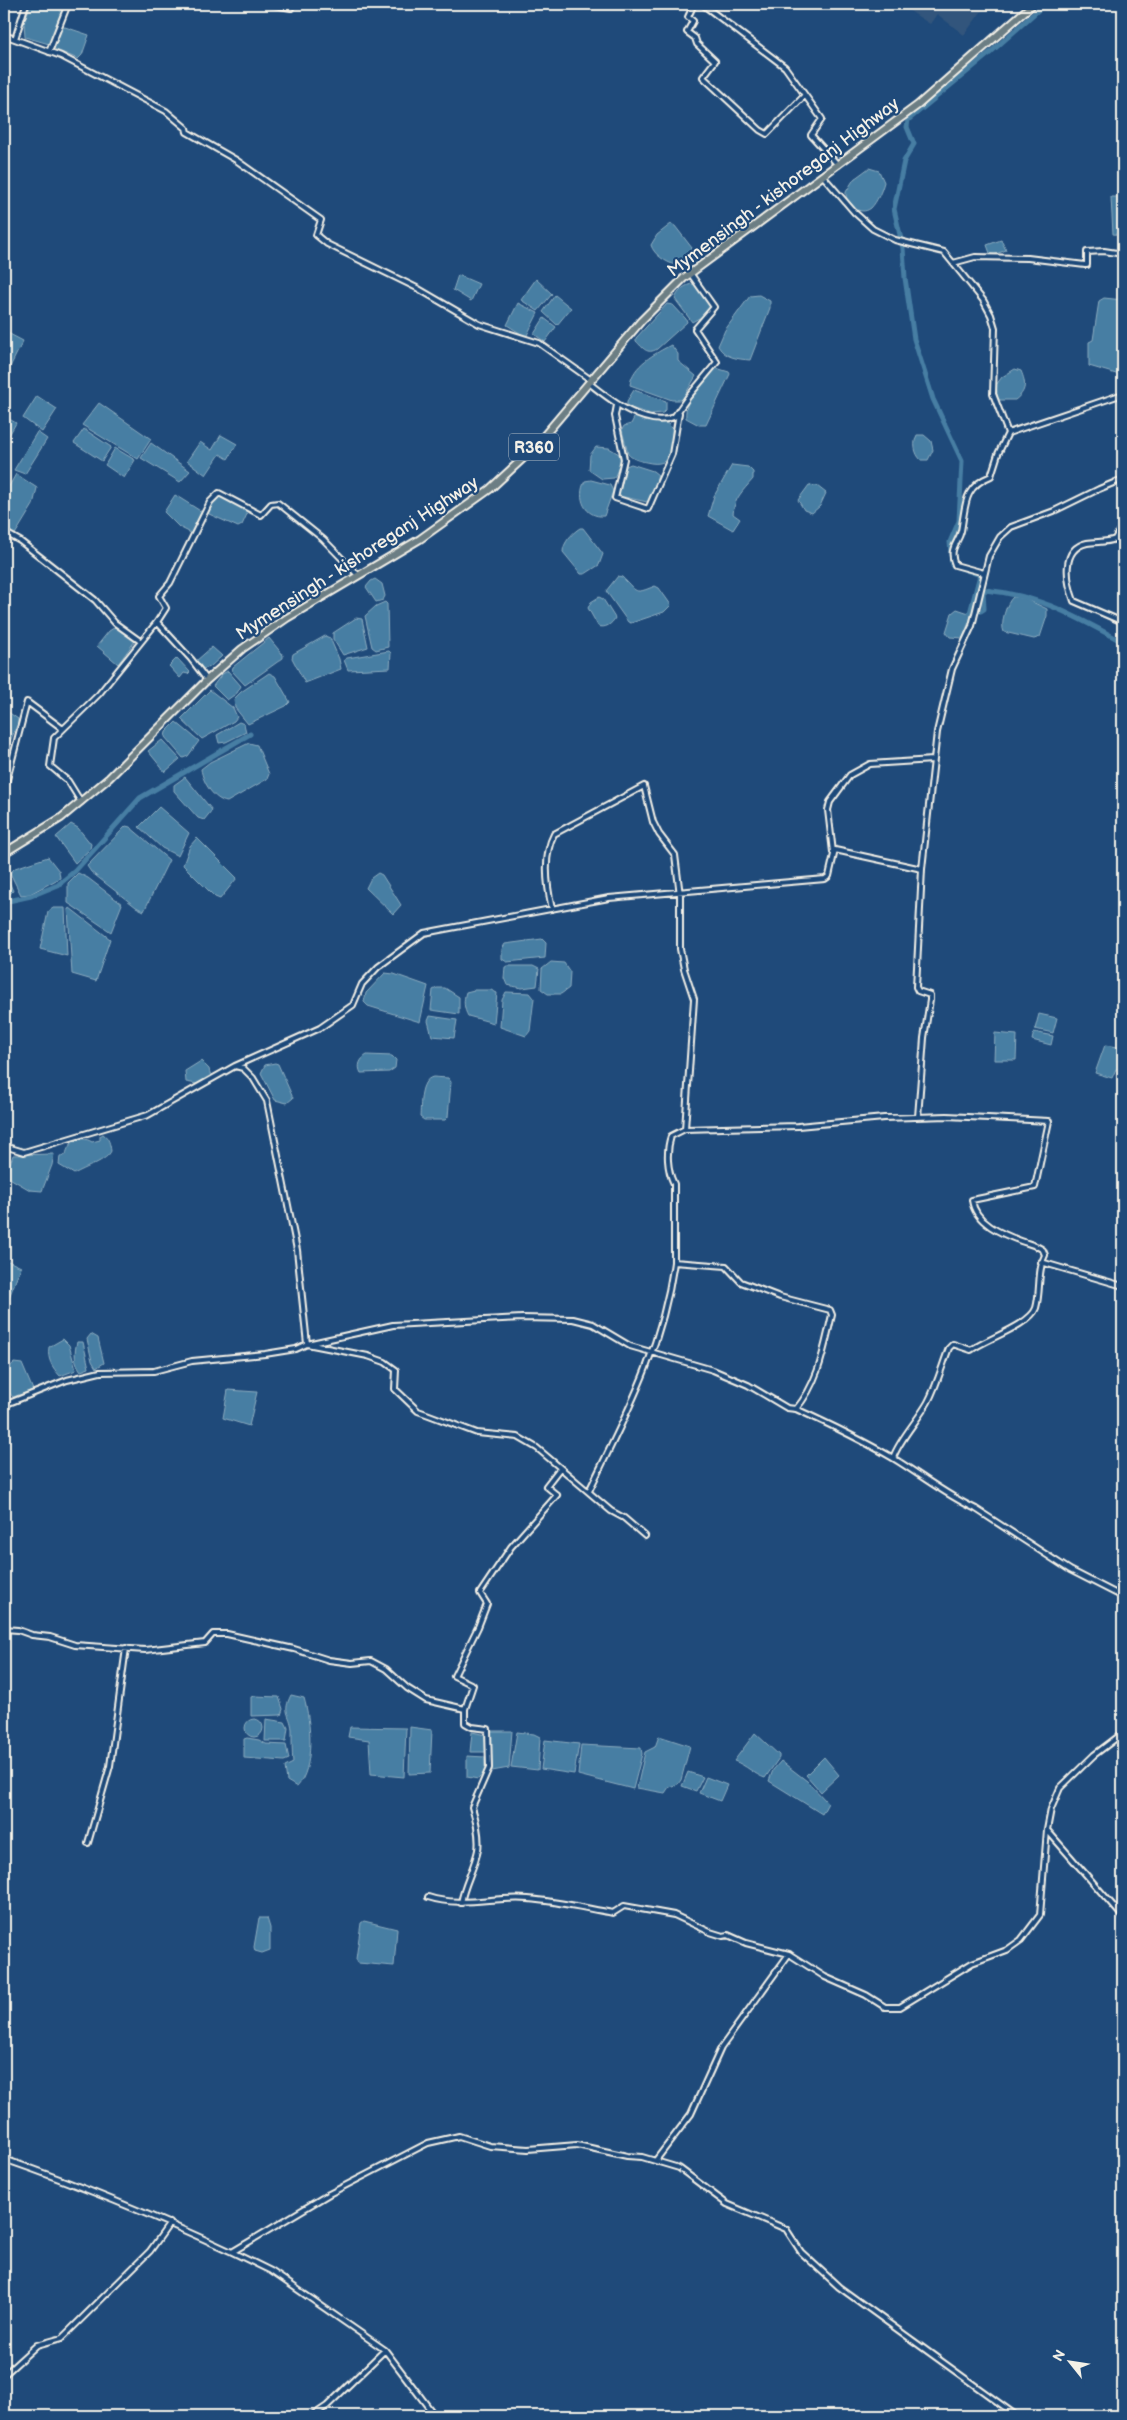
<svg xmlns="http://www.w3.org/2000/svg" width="1127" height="2420" font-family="'Balsamiq Sans',sans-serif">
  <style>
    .built { fill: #32557b }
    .water { fill: #477ea3; stroke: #8cacbf }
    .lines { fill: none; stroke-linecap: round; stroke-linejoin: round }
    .canal { stroke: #477ea3; stroke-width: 5 }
    .street-casing { stroke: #f4f1e8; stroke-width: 8 }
    .primary-casing { stroke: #f4f1e8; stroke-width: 10 }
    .street { stroke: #1f4a7a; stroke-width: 4 }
    .primary { stroke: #6c7e84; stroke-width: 6 }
    .labels { text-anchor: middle; stroke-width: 4.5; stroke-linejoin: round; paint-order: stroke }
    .shield { fill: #1f4a7a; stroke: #b4bfc7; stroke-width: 1 }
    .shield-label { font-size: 16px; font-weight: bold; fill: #f4f1e8 }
    .street-label { font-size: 18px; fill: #f4f1e8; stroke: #1f4a7a }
  </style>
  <rect width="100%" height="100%" fill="#1f4a7a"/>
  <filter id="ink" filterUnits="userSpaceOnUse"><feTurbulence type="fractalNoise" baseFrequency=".02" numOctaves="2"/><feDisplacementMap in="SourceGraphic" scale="10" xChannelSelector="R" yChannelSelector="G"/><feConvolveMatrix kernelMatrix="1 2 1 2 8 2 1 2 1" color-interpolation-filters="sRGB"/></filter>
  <g filter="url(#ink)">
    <!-- built -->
    <path class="built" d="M899 4H987L964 35 937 14 930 24Z"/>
    <!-- water -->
    <path class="water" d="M31 4H65L49 44 25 37 24 22Z
      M65 27 89 35 82 55 78 59 54 49 60 29Z
      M869 168 879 171 884 182C882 190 877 202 871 208 860 217 845 204 846 192L854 179Z
      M1111 197H1123V235L1113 234Z
      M671 224 675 226 692 248 688 255 675 265C666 262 654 255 651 245L657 235Z
      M1001 240 1006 250 991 256 987 245Z
      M458 275 479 284 471 301 453 290Z
      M536 279 552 294 538 311 521 300Z
      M694 284 711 306 703 316 692 322 675 299C678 291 685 284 694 284Z
      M555 295 571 308 557 325 543 312Z
      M759 295 770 301V308L750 360C738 359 725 358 718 346L725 330 750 296Z
      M1104 298 1123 300V376L1089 366V342L1093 340 1099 301Z
      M518 303 538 313 526 337 507 325Z
      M667 304 673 305 686 319 687 322 657 349C647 355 643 348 636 341V338Z
      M544 318 556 327 545 342 534 334Z
      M4 331 23 341 7 373 4 371Z
      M671 345 678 354V361L696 376 682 400H672L630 385C632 365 656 353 671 345Z
      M716 368 729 372 730 374 706 425H699L686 418C684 395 703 383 716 368Z
      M1015 369 1021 371C1026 383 1027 391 1015 400H998L996 385 1002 377Z
      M634 390 666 401V410L663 413 651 414 627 407V401Z
      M37 396 57 409 42 432 23 418Z
      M99 403 151 439 138 459 82 425Z
      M4 416 16 423 4 444Z
      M635 416 668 424 672 428C672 448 674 469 646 462 640 461 632 459 628 454L622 430 624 426 631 424Z
      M84 429 111 447 102 461 74 443Z
      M37 432 47 439 25 474 14 470Z
      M221 435 237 444 228 459 220 454 206 475 187 461 200 442 212 450Z
      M917 435H924L931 441 933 450 928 460H921C914 453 913 443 917 435Z
      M151 443 190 471 180 482 141 458Z
      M596 447 609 448 619 454 621 462 614 478 602 479 589 470 590 455Z
      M115 448 135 460 124 478 105 465Z
      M631 464 653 471 658 475 650 501 647 502 620 496 618 493 626 466Z
      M732 465 748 467 753 472V479C743 491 734 498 733 514L740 519 733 530 708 516 714 496Z
      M16 474 37 488 33 505 14 536 4 530V495Z
      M591 480 610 485 613 491 604 516C585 518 576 497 585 481Z
      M809 485 817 486 826 493 820 506 812 513 804 510 798 500Z
      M175 495 202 512 191 533 179 527 164 512Z
      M219 496 247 510 248 512 242 525 238 527 209 514 208 510Z
      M580 528H583L603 554 599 565 585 574H581L563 552C563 543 572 533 580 528Z
      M618 576 622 577C638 592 633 595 655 586L659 588 671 605 664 612 631 623 628 622 606 591Z
      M375 579 382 584 385 596 383 600 376 602 366 587 371 581Z
      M599 597 603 599 615 618C612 624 605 629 598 626L588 608 591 602Z
      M1013 597 1024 598 1047 609V616L1040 637 1034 639 1004 632C1000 624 1006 603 1013 597Z
      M385 602 387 604 388 647 376 650 372 647 365 616 376 606Z
      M957 609 972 614 963 638 950 637 946 632 952 613Z
      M356 618 362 619 368 647 343 655 333 639V633Z
      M117 626 135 641 118 664 97 646 109 631Z
      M325 636 330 638 339 659 341 669 305 683 292 658 293 654Z
      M269 638 283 655V658L245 685 232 671 233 667Z
      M212 647 222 656 210 667 203 669 196 661Z
      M389 651 391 653 390 668 348 670 344 660 347 658Z
      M177 658 190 672 188 674 184 673 180 678 169 666Z
      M228 671 241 686 237 693 227 700 213 686 222 674Z
      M269 673 275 676 290 702 286 706 248 724 235 708 234 699 241 692Z
      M210 690 233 708 237 717 234 721 202 739 181 719Z
      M4 709 18 719V723L8 746 4 744Z
      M176 722 199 741 188 756 183 758 165 737 166 732Z
      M239 722 244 724 246 732 226 742 219 743 217 735Z
      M162 740 180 759 165 772 148 751Z
      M249 743 257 745 269 774 267 779 227 802C214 800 203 783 201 769L210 762Z
      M185 777 212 810 204 820 198 818 174 791V785Z
      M159 807 189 833 178 856 162 848 139 827Z
      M71 824 78 828 91 844 90 849 75 863 56 837Z
      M126 826 130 827 169 860 144 911 136 907 91 872 87 866Z
      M197 838 237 878 220 899 215 897 183 865 190 846Z
      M48 857 59 871 60 878 30 894 21 895 10 873 15 868Z
      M4 870 13 891 4 899Z
      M78 873 88 878 122 904 111 932 68 903V883Z
      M378 873 382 875 401 905 393 914 366 888 371 878Z
      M53 908H65L67 956 40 949 48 912Z
      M70 908 110 939 96 981 72 974 68 909Z
      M542 939 546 943 545 958 507 962 502 959V949L505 944Z
      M551 962 564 963 570 972 569 988 561 994H548L541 989 542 969Z
      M508 966H533L539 969 537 986 522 988 507 985 504 978 505 967Z
      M385 973 394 974 428 986 420 1022 368 1006 364 1002 366 993Z
      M437 988H445L459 997V1014L431 1010 433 990Z
      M474 990H491L497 993 494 1023 468 1016C464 1009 463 1001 466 992Z
      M506 992 530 993 534 998 530 1031 526 1036 500 1027 502 1000Z
      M1039 1014 1057 1018 1053 1033 1035 1029Z
      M430 1016 457 1020 454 1038 432 1036 428 1021Z
      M1034 1032 1053 1036 1051 1045 1032 1040Z
      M995 1033 1017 1035 1016 1060H994Z
      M1105 1045 1123 1048V1070L1116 1069 1112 1078 1095 1073Z
      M367 1055 392 1056 396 1060 395 1068 389 1072 361 1073C357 1066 360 1059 367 1055Z
      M201 1061 209 1069 211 1077 197 1084 186 1082 185 1071Z
      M275 1063 278 1064 293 1098 287 1103 275 1100 261 1073 265 1065Z
      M433 1077 448 1078 451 1082 448 1117 445 1120H424L420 1117C421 1106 419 1080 433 1077Z
      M103 1134C109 1138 110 1144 111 1151 108 1160 84 1168 74 1174L59 1165 60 1156 66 1155C68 1142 80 1134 92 1142L100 1140V1136Z
      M54 1154 52 1165 42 1191 30 1190 6 1176 13 1155Z
      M4 1259 21 1267 8 1300 4 1297Z
      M91 1334 98 1338 104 1363 96 1368 92 1361 87 1339Z
      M63 1339 69 1345 76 1370 60 1376C52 1367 47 1359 49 1347Z
      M77 1342H83L89 1368 81 1371C74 1362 74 1353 77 1342Z
      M14 1363 22 1364 33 1390 13 1397 6 1389 4 1372Z
      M228 1390 257 1392 249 1426 223 1418Z
      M291 1695 304 1698C311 1722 315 1768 297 1787L287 1781 285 1767 293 1763C292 1751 292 1740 292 1729 290 1713 282 1713 291 1695Z
      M254 1696 279 1697 283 1709 281 1715 251 1716V1697Z
      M266 1719 285 1722 288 1728 286 1741H265Z
      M245 1728a9 9 0 1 1 18 0a9 9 0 1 1-18 0Z
      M350 1727 406 1728 404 1777 371 1774 369 1740 348 1737Z
      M410 1727 432 1730 430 1773 409 1774Z
      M490 1731H512L509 1768 492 1771Z
      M472 1732 486 1735V1752H470Z
      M517 1732 534 1734 540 1737 538 1770 511 1767Z
      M755 1733 779 1755V1758L765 1778C755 1775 746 1765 734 1761Z
      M659 1736 690 1746 681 1780 678 1784 669 1787 665 1793 637 1788 645 1752 655 1747Z
      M247 1738 259 1740 266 1744 286 1745 289 1759 284 1761 244 1758V1739Z
      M545 1740 579 1744 574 1774 541 1769Z
      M581 1745 641 1748 642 1754 633 1789 578 1775Z
      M467 1756 485 1757V1773L478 1779 467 1777Z
      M824 1757 839 1775 821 1792 806 1775Z
      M781 1761 807 1781 828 1803 822 1814 769 1781 773 1770Z
      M688 1772 703 1777 696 1791 682 1786Z
      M706 1777 727 1785 720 1801 699 1793Z
      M259 1918H267L270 1928V1950L262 1953 255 1951 254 1947Z
      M364 1921 397 1929 394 1966 358 1963 356 1959 361 1923Z"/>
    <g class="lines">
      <!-- canal -->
      <path class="canal" d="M972 611H981L984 609 983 591 985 590C1040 595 1076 617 1123 642
        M970 613 980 575 952 565 950 542 959 521 962 461 933 399 914 339 905 278 903 248 894 209 904 161 914 144 907 127 908 120 991 52 1045 4
        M4 902 31 896 58 885 75 871 140 798 250 734"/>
      <!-- street casing -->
      <g class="street-casing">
        <path id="street" d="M269 4 291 8 292 4
          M694 4 688 17 693 21 687 32 695 38 697 44 715 61 703 77 760 130 767 134 805 95
          M702 4 785 67 822 119 811 135 838 165
          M4 35 61 56 166 111 186 128 187 132 236 160 321 220 316 235 327 244 417 288 479 324 539 343 591 380
          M15 39 26 4
          M49 52 68 4
          M823 176 854 212 873 229 895 240 944 252 983 300 991 315 995 328 993 394 1008 433 1123 394
          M953 263 975 257 1028 258 1085 265H1087V252L1104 251 1123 254
          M589 383C609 399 646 429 674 417L688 397 717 362 695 329 714 307 690 273
          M617 405 615 416 624 459 615 498 648 509 672 454 679 413
          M1123 524 1115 539C1106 543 1096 541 1087 543 1060 549 1067 582 1074 601L1123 622
          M4 532 20 541 95 600 115 623 140 641
          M984 573 955 565C948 548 958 544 961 531 966 505 963 487 991 476L998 454 1008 433
          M157 622 166 608 159 596 170 583 210 502 219 493 261 515 271 504 278 503 323 539 358 575
          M4 791 27 702 63 729
          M81 802 68 781 50 766 54 738 99 694 157 622 191 659 207 680
          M833 852 828 810 830 802 850 775 870 764 933 760
          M552 909C547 887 543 855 554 834L644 786 653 822 659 834 675 855 680 895V949L684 969 694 999 685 1129 798 1126 884 1118 947 1116 1049 1121 1035 1187 972 1200C975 1223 1002 1234 1021 1241 1029 1244 1037 1245 1043 1250L1045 1255C1037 1270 1041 1290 1036 1308 1030 1325 986 1339 971 1350L953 1344 949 1348C942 1366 937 1385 928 1402 918 1420 899 1440 893 1458
          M235 1066 320 1028 353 1005 362 984 378 967 424 933 609 898 825 879 829 876 835 850 922 869
          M918 1117 924 1038 930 1000V995L918 991 916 987 922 869 937 732 952 669 972 626 989 556 1000 537 1011 527 1054 511 1099 489 1123 479
          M685 1129 671 1136C666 1151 667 1170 674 1184V1262L726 1266 741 1282 780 1297 830 1310 832 1315C824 1348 819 1382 796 1409
          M4 1146 24 1152 148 1115 235 1066 243 1068 253 1078 267 1101 297 1250 307 1344 393 1325 522 1318 573 1319 593 1324 630 1346 713 1370 748 1385 787 1408 796 1409C829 1424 862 1440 893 1458 921 1475 947 1496 976 1509L1070 1570 1123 1597
          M1041 1262 1123 1286
          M4 1405 67 1380 100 1372 154 1371 192 1361 265 1354 296 1349 307 1344 368 1356 385 1362 396 1370 395 1389 418 1411 429 1415 477 1433 518 1437 537 1448 611 1511 624 1518 645 1536
          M589 1491C627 1413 662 1349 674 1262
          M4 1629 18 1630 32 1635 50 1637 75 1645 145 1650 205 1643 213 1634H227L294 1649 329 1660 352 1663 371 1661 386 1669 407 1688 426 1700 465 1709
          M1047 1830 1123 1917
          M88 1843 110 1766 126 1648
          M428 1897C462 1908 494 1896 528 1899 556 1901 585 1908 613 1913L624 1906 674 1915 710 1932 723 1936 728 1935 746 1943 789 1954
          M461 1903C464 1885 474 1869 478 1850 480 1837 476 1820 472 1807L489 1768 488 1729 472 1727 465 1723V1709L473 1685 454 1676 478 1627 487 1604 480 1593 511 1547 557 1495 546 1486 560 1468
          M4 2159C82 2186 157 2217 232 2252L329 2194 428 2143 459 2136 490 2146 528 2149 577 2145 627 2156 642 2157 679 2168 727 2204 786 2229 801 2252 839 2287 1017 2416
          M656 2160 691 2114 721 2048 789 1954 825 1977 866 1995 885 2007H900L972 1963 1007 1950 1021 1940 1040 1915 1047 1830 1051 1809 1060 1788 1094 1755 1123 1733
          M232 2252 271 2271 385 2350 435 2416
          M4 2375 37 2345 62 2338 150 2251 170 2223
          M312 2416 327 2406 385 2350"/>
      </g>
      <!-- primary casing -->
      <g class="primary-casing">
        <path id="primary" d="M4 853 61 818 109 778 207 680 242 649 287 618 420 539 490 489 532 450 641 321 684 278 918 105 1033 4"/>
      </g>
      <!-- street -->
      <use href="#street" class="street"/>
      <!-- primary -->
      <use href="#primary" class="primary"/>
    </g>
  </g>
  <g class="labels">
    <!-- shield labels -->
    <rect class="shield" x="509" y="433.5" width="50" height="27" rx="4"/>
    <g class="shield-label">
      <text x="534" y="453">R360</text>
    </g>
    <!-- street labels -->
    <g class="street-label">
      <text transform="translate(783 187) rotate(-37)" y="6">Mymensingh - kishoreganj Highway</text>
      <text transform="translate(357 558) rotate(-33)" y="6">Mymensingh - kishoreganj Highway</text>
    </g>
  </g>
  <!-- margin -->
  <rect width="1127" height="2420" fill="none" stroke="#1f4a7a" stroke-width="20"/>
  <rect x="10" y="10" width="1107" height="2400" fill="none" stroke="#f4f1e8" stroke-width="2" filter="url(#ink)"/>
  <!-- north arrow -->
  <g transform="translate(1070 2362) rotate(300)" stroke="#1f4a7a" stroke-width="4" paint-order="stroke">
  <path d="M0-4L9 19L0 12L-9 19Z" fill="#f4f1e8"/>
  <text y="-8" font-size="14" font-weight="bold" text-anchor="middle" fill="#f4f1e8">N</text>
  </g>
</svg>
